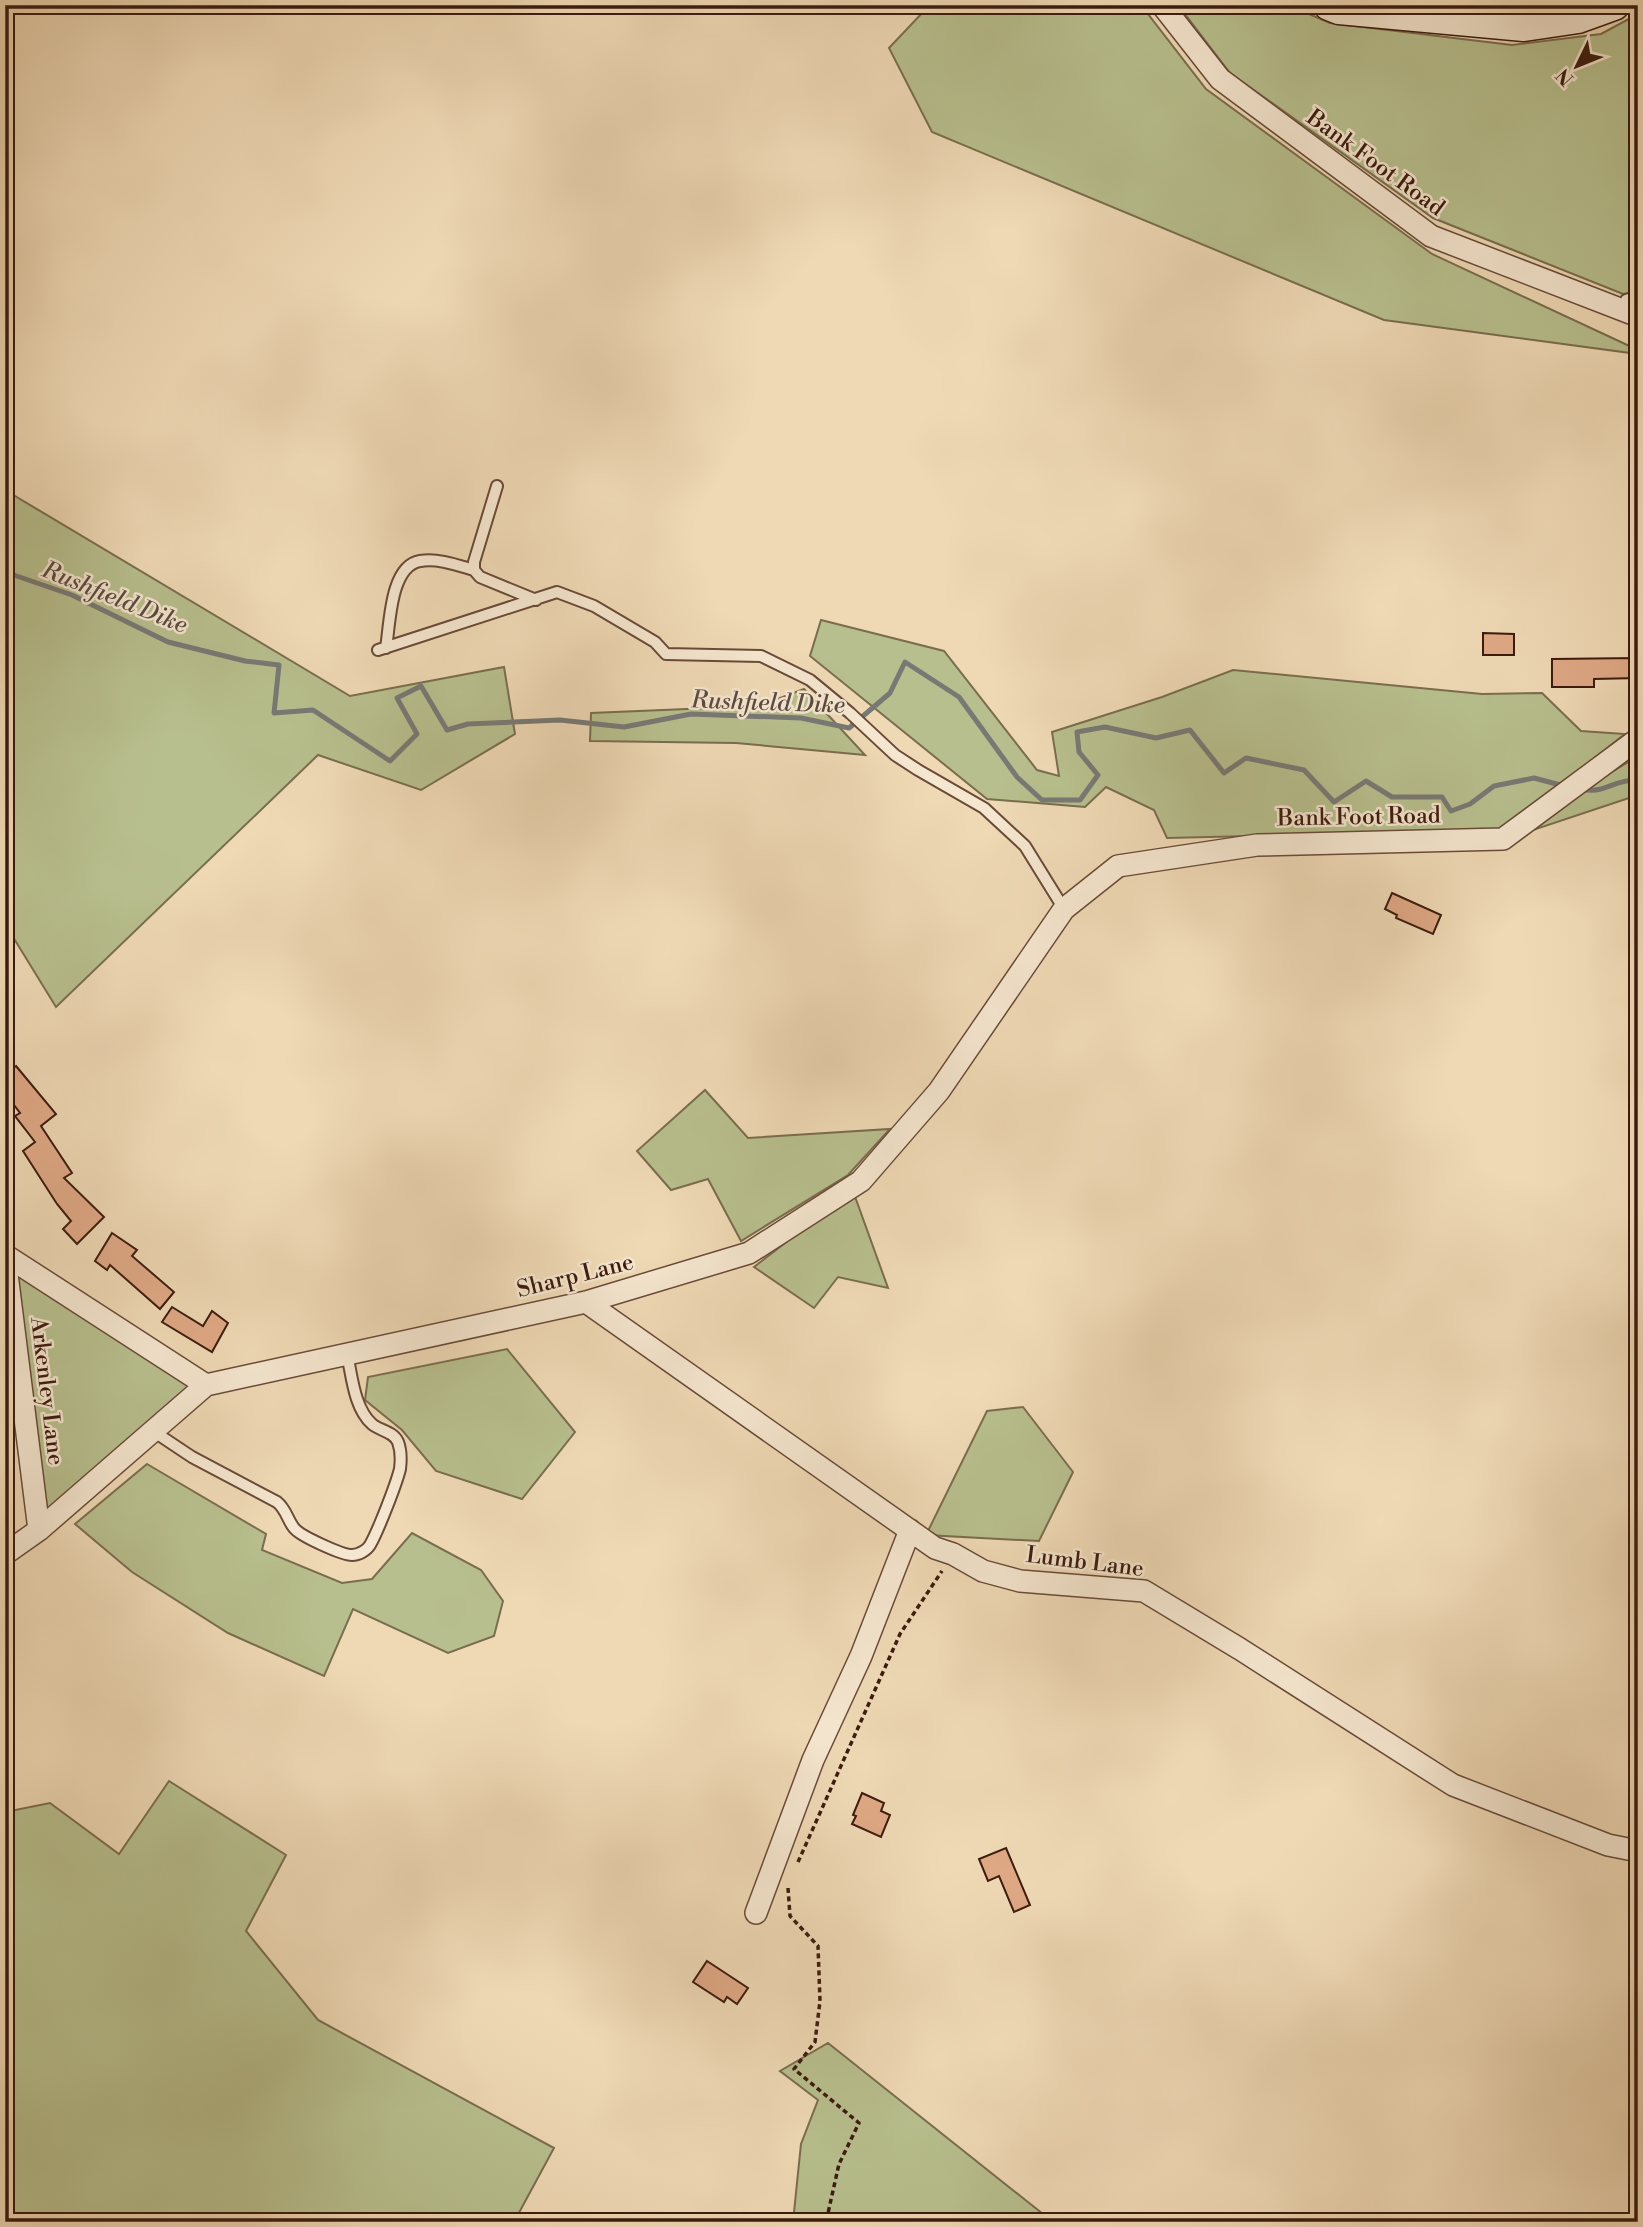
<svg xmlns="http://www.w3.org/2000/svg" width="1643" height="2227" font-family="'Libre Bodoni',serif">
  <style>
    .green { fill: #b8bf8e; stroke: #7a6d4e; stroke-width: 2 }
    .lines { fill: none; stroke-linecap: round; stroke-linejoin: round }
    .stream { stroke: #787975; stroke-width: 5 }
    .building { fill: #e0a986; stroke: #3c1b0e; stroke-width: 2 }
    .lane-casing { stroke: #694a38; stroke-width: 14 }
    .street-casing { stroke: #694a38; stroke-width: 24 }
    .secondary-casing { stroke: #3c1b0e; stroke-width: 33 }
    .path { stroke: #3c1b0e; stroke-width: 3.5; stroke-dasharray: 5 3.5; stroke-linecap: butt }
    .lane { stroke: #f5e6cf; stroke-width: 10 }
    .street { stroke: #f5e6cf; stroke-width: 21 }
    .secondary { stroke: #f5e6cf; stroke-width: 30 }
    .labels { text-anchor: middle; stroke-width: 5; stroke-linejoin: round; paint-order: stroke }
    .street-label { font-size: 23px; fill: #3c1b0e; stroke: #f5e6cf }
    .water-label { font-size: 24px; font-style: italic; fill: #5a4a42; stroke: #f5e6cf }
  </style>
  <rect width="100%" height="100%" fill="#efd9b5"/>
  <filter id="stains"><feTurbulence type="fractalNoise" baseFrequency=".00286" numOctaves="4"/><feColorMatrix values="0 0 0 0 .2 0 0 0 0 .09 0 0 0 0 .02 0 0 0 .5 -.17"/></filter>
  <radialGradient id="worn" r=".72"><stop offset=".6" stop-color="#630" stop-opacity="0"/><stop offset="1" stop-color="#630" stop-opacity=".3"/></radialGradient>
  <!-- green -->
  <path class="green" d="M916 5H1141L1206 89 1432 254 1638 350V354L1384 320 932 132 889 48 925 10Z
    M1178 5H1288L1330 23 1512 45 1601 34 1638 14V300L1433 218 1230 73Z
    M5 490 350 696 504 667 515 734 421 790 318 755 56 1007 5 924Z
    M821 620 944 651 1037 770 1059 776 1052 732 1162 697 1233 670 1482 694 1542 693 1581 731 1625 734 1503 830 1167 838 1154 810 1106 787 1085 807 987 799 810 656Z
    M804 689 865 755 736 743 590 741 591 713 759 706Z
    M1638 756V795L1497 842Z
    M705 1090 748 1138 890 1129 848 1175 741 1241 708 1179 671 1190 637 1151Z
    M853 1191 888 1288 838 1277 814 1308 754 1267Z
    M5 1264 203 1386 36 1531Z
    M507 1349 575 1432 522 1499 436 1471 402 1430 365 1400 368 1377Z
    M1023 1407 1073 1472 1039 1541 926 1535 987 1411Z
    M147 1464 266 1534 262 1550 342 1583 372 1579 412 1533 481 1570 503 1601 494 1636 448 1653 353 1609 324 1676 228 1633 132 1572 75 1524Z
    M169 1781 286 1855 246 1931 318 2020 554 2148 514 2222H5V1812L50 1803 119 1854Z
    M828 2043 1053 2222H793L801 2144 818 2100 780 2071Z"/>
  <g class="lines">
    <!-- stream -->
    <path class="stream" d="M5 572 72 595 168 642 245 661 279 665 274 713 313 710 390 761 417 734 397 698 421 686 447 730 468 724 560 720 624 727 691 714 801 718 849 728 890 693 905 662 959 697 1017 777 1042 800H1080L1098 775 1079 752 1077 732 1105 727 1156 738 1190 730 1224 773 1246 758 1304 770 1334 802 1366 781 1392 797H1442L1451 811 1470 804 1494 786 1534 778 1564 786
      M1581 789C1604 795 1613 779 1638 780"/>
  </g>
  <!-- building -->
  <path class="building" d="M1483 633 1514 634V655H1483Z
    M1638 658V678L1594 679V687H1552V659Z
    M1392 893 1441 915 1433 934 1396 918 1397 915 1385 909Z
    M16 1066 56 1114 41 1126 72 1173 64 1178 104 1217 77 1244 63 1229 71 1221 57 1204 23 1151 35 1142 15 1116 20 1113 5 1093V1074Z
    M112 1233 137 1250 132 1256 174 1292 160 1309 110 1265 107 1270 95 1261Z
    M172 1307 203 1326 212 1311 228 1323 212 1352 162 1322Z
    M862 1793 884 1803 881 1811 890 1815 881 1837 852 1824 856 1816 853 1815Z
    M1006 1848 1030 1905 1014 1912 999 1876 988 1881 979 1859Z
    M707 1961 748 1988 737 2004 727 1997 724 2002 693 1982Z"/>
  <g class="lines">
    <!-- lane casing -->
    <g class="lane-casing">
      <path id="lane" d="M1622 309 1626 300 1638 296
        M497 486 474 562V570L480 577 536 600
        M386 648C390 624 390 566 420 561 438 558 457 565 474 570
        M378 650 557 592 594 606 655 642 666 654 761 656 810 680 850 713 895 755 918 770 984 808 1025 846 1064 909
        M153 1431 192 1457 277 1502C286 1509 287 1519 294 1528 300 1536 342 1555 352 1555 359 1555 367 1550 370 1545 378 1531 396 1485 400 1469 401 1461 401 1450 398 1442 393 1431 380 1431 372 1424 354 1408 352 1376 347 1354"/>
    </g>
    <!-- street casing -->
    <g class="street-casing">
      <path id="street" d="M1162 5 1220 79 1431 236 1638 316
        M5 1255 206 1385
        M5 1258 39 1530
        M586 1302 935 1548 953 1554 983 1571 1020 1581 1144 1591 1240 1649 1453 1785 1608 1845 1638 1851
        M5 1554 39 1530 206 1385 586 1302 749 1253 861 1181 939 1091 1064 909 1118 866 1257 845 1503 839 1638 739
        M756 1913 813 1760 861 1656 910 1530"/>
    </g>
    <!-- secondary casing -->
    <g class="secondary-casing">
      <path id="secondary" d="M1329 5 1339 9 1524 26 1578 18 1614 5"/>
    </g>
    <!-- path -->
    <path class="path" d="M798 1862 900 1634 942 1571
      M788 1888 790 1916 818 1946 820 2001 815 2042 794 2069 859 2123 839 2164 826 2222"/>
    <!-- lane -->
    <use href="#lane" class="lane"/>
    <!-- street -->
    <use href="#street" class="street"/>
    <!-- secondary -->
    <use href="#secondary" class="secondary"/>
  </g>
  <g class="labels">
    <!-- street labels -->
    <g class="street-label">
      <text transform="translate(1376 162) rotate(36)" y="8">Bank Foot Road</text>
      <text transform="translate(1359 816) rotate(-1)" y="8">Bank Foot Road</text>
      <text transform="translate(575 1275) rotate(-14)" y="8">Sharp Lane</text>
      <text transform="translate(48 1391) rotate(83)" y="8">Arkenley Lane</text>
      <text transform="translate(1085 1561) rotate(7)" y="8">Lumb Lane</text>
    </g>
    <!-- water labels -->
    <g class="water-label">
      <text transform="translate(115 597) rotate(22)" y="8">Rushfield Dike</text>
      <text transform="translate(768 702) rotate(2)" y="8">Rushfield Dike</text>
    </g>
  </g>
  <!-- margin -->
  <rect width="1643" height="2227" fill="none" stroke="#efd9b5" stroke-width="28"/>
  <rect x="7" y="7" width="1629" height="2213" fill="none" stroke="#3c1b0e" stroke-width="3.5"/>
  <rect x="14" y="14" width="1615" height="2199" fill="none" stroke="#3c1b0e" stroke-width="2"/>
  <!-- north arrow -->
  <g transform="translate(1577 66) rotate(227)" stroke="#f5e6cf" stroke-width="5" paint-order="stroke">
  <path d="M0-5L12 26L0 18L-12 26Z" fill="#3c1b0e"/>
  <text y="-10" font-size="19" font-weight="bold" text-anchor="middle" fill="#3c1b0e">N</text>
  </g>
  <rect width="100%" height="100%" filter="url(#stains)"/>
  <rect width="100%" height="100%" fill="url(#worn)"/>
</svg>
